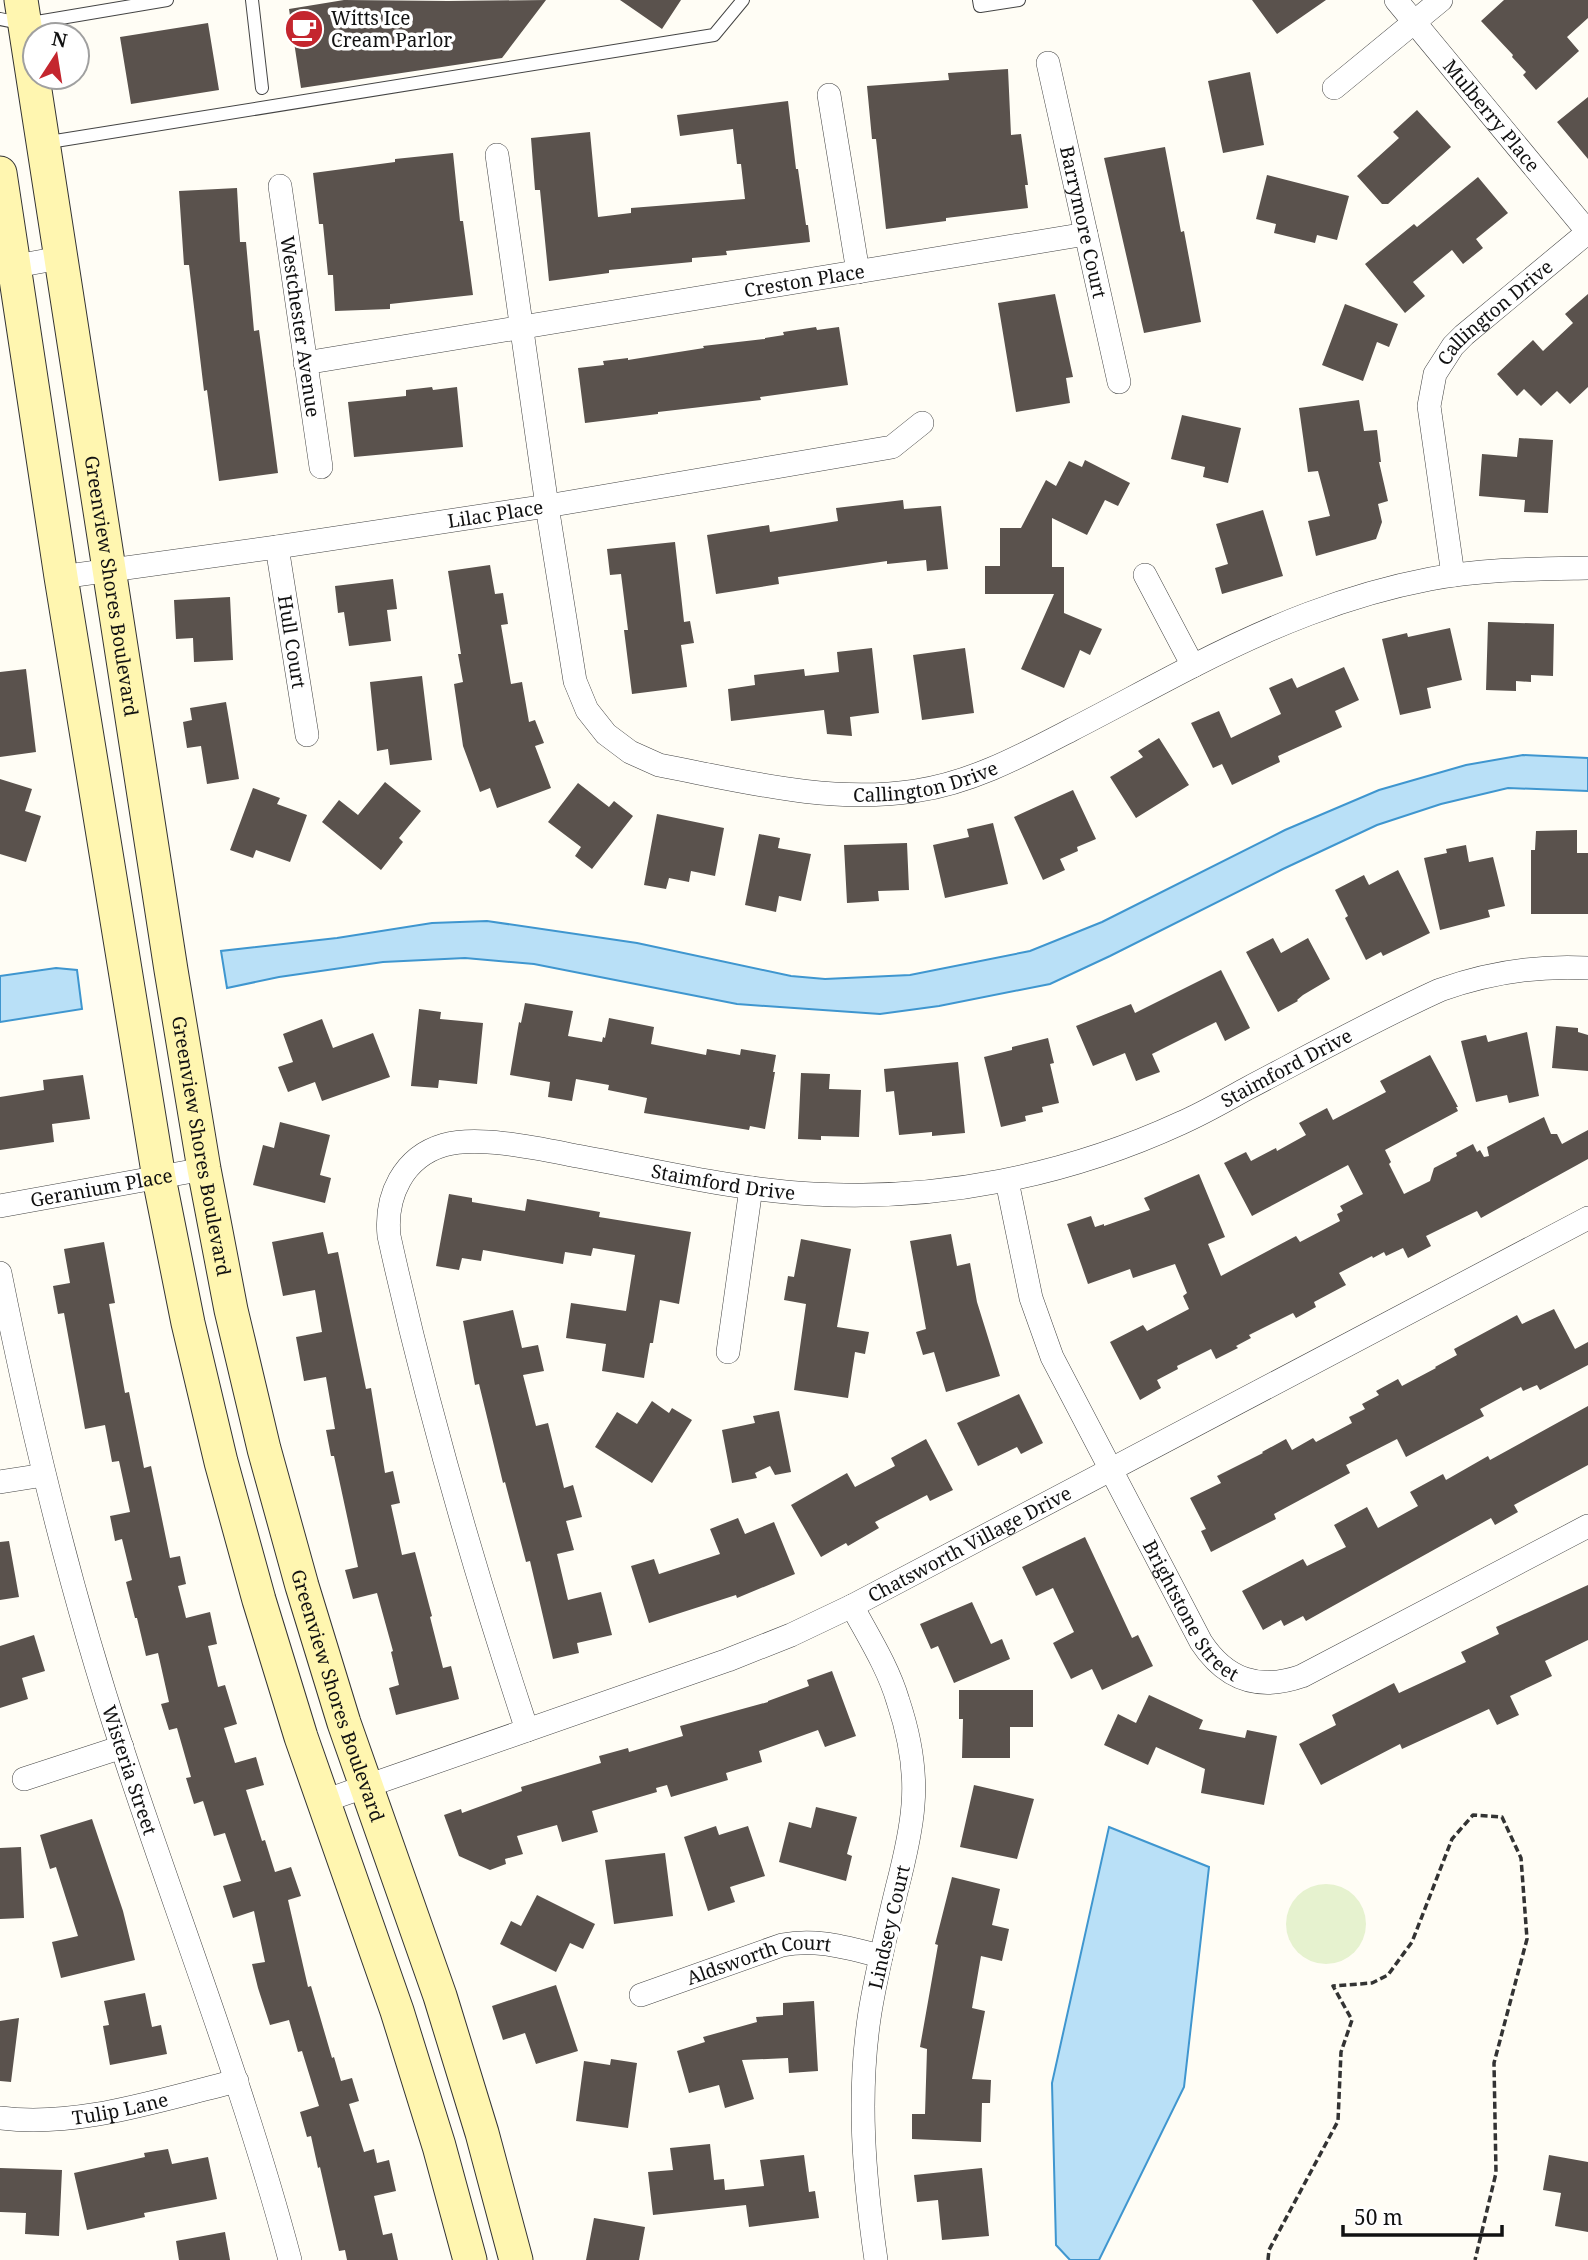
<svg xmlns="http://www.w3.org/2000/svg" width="1588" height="2260" font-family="'Noto Serif',serif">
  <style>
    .pitch { fill: #e6f2cf }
    .water { fill: #b9e0f7; stroke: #3f96cf; stroke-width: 2 }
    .building { fill: #5a524d }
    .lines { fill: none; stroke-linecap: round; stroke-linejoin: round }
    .lane-casing { stroke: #444; stroke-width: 14 }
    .street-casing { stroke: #444; stroke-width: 24 }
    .secondary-casing { stroke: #333; stroke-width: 35 }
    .path { stroke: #333; stroke-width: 3.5; stroke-dasharray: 7 3.5; stroke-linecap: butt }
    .lane { stroke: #fff; stroke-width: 12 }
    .street { stroke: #fff; stroke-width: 23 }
    .secondary { stroke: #fff6b0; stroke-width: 33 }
    .labels { text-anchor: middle; stroke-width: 7; stroke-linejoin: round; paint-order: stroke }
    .poi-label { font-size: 19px; fill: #111; stroke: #fff; text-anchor: start }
    .street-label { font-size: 19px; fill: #111; stroke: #fff }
  </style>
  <rect width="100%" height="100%" fill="#fffdf5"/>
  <!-- pitch -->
  <path class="pitch" d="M1286 1924a40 40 0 1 1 80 0a40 40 0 1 1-80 0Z"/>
  <!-- water -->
  <path class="water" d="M1523 755 1588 758V791L1508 788 1441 804 1377 825 1283 869 1110 956 1050 984 939 1006 880 1014 737 1004 534 964 465 958 383 962 279 977 227 988 221 951 337 938 432 923 487 921 637 943 791 976 825 979 910 975 1030 951 1102 922 1285 830 1379 790 1466 765Z
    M56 968 77 970 82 1009 0 1022V976Z
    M1109 1827 1209 1867 1184 2087 1099 2260H1070L1056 2245 1052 2083Z"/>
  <!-- building -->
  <path class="building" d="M344 0 448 1 546 0 502 58 301 88 289 9Z
    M620 0H681L662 29Z
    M1252 0H1326L1277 34Z
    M1504 0H1588V18L1567 37 1579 51 1536 90 1523 75 1526 72 1512 57 1513 55 1481 21Z
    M208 23 219 90 131 104 120 37Z
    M1008 69 1011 135 1021 134 1028 185H1025L1028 208 946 218V221L886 229 876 139H872L867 86 949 80 948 73Z
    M1250 72 1264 145 1223 153 1208 81Z
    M1588 97V159L1557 122Z
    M788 101 796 169H798L806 225H808L810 242 726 251 727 255 692 258V262L609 270V273L549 281 540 190H535L531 138 590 132 598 217 631 213V208L745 199 741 164H737L733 129 680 136 677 115Z
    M1417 110 1451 147 1388 204H1382L1357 176 1399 138 1393 132Z
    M1165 147 1181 232 1184 231 1201 322 1144 333 1104 158Z
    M453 153 460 221H463L473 295 390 304V309L335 311 333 275H328L323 224H319L313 173 395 162V159Z
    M1267 175 1349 196 1337 240 1317 235 1315 243 1274 233 1276 224 1256 219Z
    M1478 177 1508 213 1476 239 1483 248 1463 264 1452 250 1413 282 1425 296 1405 313 1365 264 1414 224 1417 227Z
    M237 188 240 242H246L254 331 259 330 278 473 219 481 207 390 204 391 189 265H184L179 191Z
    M1055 294 1073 377 1066 378 1070 403 1016 412 998 303Z
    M1588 294V387L1570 404 1557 391 1541 406 1524 389 1517 396 1497 374 1533 340 1543 351 1573 323 1565 314Z
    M1345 304 1398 324 1389 347 1377 342 1363 381 1322 365Z
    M816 327 817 330 839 327 848 385 760 397 761 400 658 412V414L585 423 578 368 604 365 603 361 628 358V360L704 348 703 346 765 339V338L784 335 783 332Z
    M432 387 433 390 457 387 463 447 354 457 348 402 406 396V390Z
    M1359 400 1364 431 1377 430 1381 462H1379L1388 501 1378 504 1382 522 1376 539 1316 556 1308 521 1330 516 1318 471 1308 472 1299 408Z
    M1182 415 1241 428 1228 483 1203 477 1205 467 1171 459Z
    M1519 438 1553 440 1548 513 1524 512 1525 500 1479 496 1482 454 1517 457Z
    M1085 460 1130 483 1118 506 1105 500 1087 535 1052 518V567H1064V613L1102 629 1090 655 1080 650 1064 688 1021 669 1054 594H985V566H1000V528H1021L1046 480 1056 486 1069 461 1082 467Z
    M903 500 904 509 941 506 948 569 927 571 926 560 887 564V561L778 577 779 584 716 594 707 535 769 525 770 532 838 521 836 508Z
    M1263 510 1283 576 1222 594 1215 568 1228 564 1216 524Z
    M675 542 684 622 690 621 694 643 681 645 687 687 632 694 624 630H628L621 574 610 575 607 549Z
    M490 565 495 594 503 593 508 624 501 625 511 684 522 682 529 722 535 720 544 743 535 746 551 788 497 808 490 788 480 792 463 746 454 684 463 682 458 654H461L448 571Z
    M393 579 397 609 387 610 391 641 349 646 344 612 338 613 335 586Z
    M230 597 233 660 194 662 193 638 176 639 174 600Z
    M1488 622 1554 624 1553 676 1531 675V682L1516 681V691L1486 690Z
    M1450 628 1462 680 1427 688 1431 708 1400 715 1382 639 1407 633 1408 637Z
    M872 648 879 713 850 717 852 736 827 734 824 710 731 721 728 689 755 685 754 675 804 669 805 676 839 672 837 652Z
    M965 648 974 713 922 720 913 655Z
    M1344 667 1359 700 1335 711 1342 727 1278 756 1280 762 1232 785 1222 764 1213 768 1191 723 1219 711 1231 738 1281 714 1269 688 1292 678 1297 688Z
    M26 669 36 752 0 757V672Z
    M422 676 432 760 390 765 388 749 377 751 370 682Z
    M226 702 239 779 207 784 201 746 187 748 183 722 192 720 190 708Z
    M1159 738 1189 785 1136 818 1110 777 1143 757 1138 751Z
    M0 779 32 789 25 811 41 816 26 862 0 854Z
    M385 782 421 811 399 838 403 842 381 870 322 822 339 800 358 815Z
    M578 783 609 807 614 801 633 816 592 869 575 856 581 847 548 822Z
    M253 788 280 798 277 804 307 815 290 862 256 850 253 858 230 850Z
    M1073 790 1096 839 1077 847 1078 851 1060 859 1065 870 1043 880 1014 817Z
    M657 814 724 828 715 876 691 871 689 882 669 878 666 889 644 885Z
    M993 823 1008 884 945 898 933 845 969 837 967 829Z
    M1577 830V853H1588V914H1531V850H1535L1536 831Z
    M759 834 780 838 778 848 811 854 801 901 779 896 776 912 745 905Z
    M907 843 909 890 878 891 879 901 847 903 844 845Z
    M1466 845 1469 862 1493 857 1505 906 1488 910 1490 917 1440 930 1424 858 1447 853 1446 849Z
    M1398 870 1430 933 1383 956 1381 952 1366 960 1345 918 1348 916 1335 890 1364 875 1369 885Z
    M1273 938 1281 953 1308 938 1330 979 1303 995 1297 1000 1298 1001 1278 1012 1246 952Z
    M1221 970 1250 1028 1225 1041 1216 1022 1152 1054 1160 1072 1136 1081 1125 1053 1093 1066 1076 1026 1131 1004 1135 1013Z
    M525 1003 573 1011 568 1036 602 1042 603 1037 605 1038 609 1018 654 1027 651 1044 706 1055 707 1049 740 1055 741 1049 776 1055 773 1072H775L765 1129 750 1126 749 1130 644 1113 647 1098 608 1090 609 1085 576 1079 572 1101 548 1097 550 1082 510 1075 519 1022 521 1023Z
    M419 1009 441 1012 440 1019 483 1023 477 1084 439 1080 438 1088 411 1086Z
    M322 1019 333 1048 373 1033 390 1077 322 1101 315 1082 288 1092 278 1067 293 1062 283 1034Z
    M1556 1026 1578 1028V1032L1588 1035V1071L1552 1068Z
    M1527 1032 1539 1096 1509 1103 1507 1095 1476 1102 1461 1041 1486 1035 1488 1042Z
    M1048 1038 1054 1063 1050 1064 1059 1103 1042 1107 1043 1112 1025 1116 1026 1121 1001 1127 984 1057 1012 1050V1047Z
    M1430 1055 1458 1107H1456L1458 1111 1385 1150 1391 1162 1389 1164 1404 1194 1430 1181 1434 1168 1457 1156 1456 1153 1473 1144 1477 1152 1480 1150 1484 1157 1489 1156 1487 1147 1544 1117 1551 1134H1557L1562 1144 1588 1130V1159L1481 1218 1477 1211 1426 1236 1431 1246 1408 1258 1403 1248 1386 1256 1384 1252 1373 1258 1372 1256 1339 1273 1346 1285 1314 1302 1316 1307 1296 1318 1293 1313 1249 1335 1251 1338 1236 1346 1238 1348 1216 1359 1211 1349 1177 1366 1178 1369 1157 1380 1161 1388 1140 1400 1110 1342 1143 1325 1147 1331 1189 1309 1183 1296 1187 1293 1175 1264 1133 1278 1130 1269 1088 1284 1067 1224 1091 1216 1095 1227 1104 1224V1226L1150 1210 1144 1198 1199 1174 1225 1237 1208 1244 1221 1276 1296 1236 1300 1242 1340 1221 1337 1214 1343 1211 1340 1206 1363 1194 1348 1165 1252 1216 1224 1163 1246 1152 1251 1161 1276 1148 1277 1151 1306 1135 1299 1123 1327 1108 1333 1120 1386 1092 1380 1081Z
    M958 1062 965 1133 932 1136V1132L899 1135 894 1091 886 1092 884 1069Z
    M801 1073 830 1074 829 1089 861 1090 859 1137 821 1136V1140L798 1139Z
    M83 1075 90 1119 52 1124 54 1142 0 1150V1097L44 1090 43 1080Z
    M280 1122 330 1135 320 1175 331 1178 325 1203 253 1185 263 1145 274 1148Z
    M449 1194 472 1198V1202L525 1211 527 1199 600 1212 599 1217 691 1232 679 1304 660 1300 653 1343H650L644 1378 602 1371 606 1344 566 1338 571 1303 626 1311 635 1255 593 1248 591 1256 565 1252 563 1264 483 1250 481 1261 462 1258 459 1270 436 1266Z
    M323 1232 328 1254 338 1252 366 1389 371 1388 385 1473 393 1471 400 1503 391 1505 402 1555 415 1552 432 1616 430 1617 443 1668 451 1666 459 1699 396 1715 389 1688 399 1685 391 1652 393 1651 377 1593 353 1599 345 1570 358 1567 334 1456H331L326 1430 335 1429 326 1377 304 1381 296 1337 322 1332 315 1290 283 1296 272 1242Z
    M951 1234 957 1266 970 1263 977 1302 1000 1376 946 1392 934 1352 923 1355 916 1332 926 1329 910 1241Z
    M801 1239 851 1249 837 1327 869 1332 865 1354 855 1352 848 1398 794 1390 806 1304 784 1300 788 1276 794 1277Z
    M104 1242 115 1303 109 1304 125 1393 129 1392 144 1468 151 1466 170 1558 180 1556 186 1584 178 1586 186 1618 210 1612 217 1644 208 1646 218 1687 225 1685 237 1724 224 1728 235 1763 256 1757 264 1785 246 1790 262 1841 265 1840 275 1872 291 1867 301 1896 288 1900 308 1987 311 1986 332 2058 334 2057 341 2081 352 2078 359 2101 349 2104 364 2152 374 2149 377 2163 389 2160 396 2191 374 2196 383 2235 392 2233 398 2260H347L345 2250 339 2251 320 2167 318 2168 311 2136 307 2137 300 2112 319 2106 302 2051 298 2052 289 2020 270 2025 258 1988 252 1964 265 1962 254 1911 233 1918 223 1886 241 1881 225 1833 214 1836 203 1801 194 1804 186 1778 191 1777 177 1728 169 1730 161 1704 169 1702 158 1653 146 1656 137 1618H135L126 1582 132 1580 122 1539 115 1541 110 1516 130 1512 119 1461 112 1462 105 1425 85 1429 64 1313 58 1314 53 1286 70 1283 64 1249Z
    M1554 1309 1575 1349 1588 1342V1365L1540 1390 1537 1385 1523 1391 1521 1387 1480 1409 1484 1416 1406 1457 1397 1439 1346 1465 1350 1473 1274 1514 1276 1519 1211 1552 1201 1531 1206 1529 1190 1498 1221 1483 1217 1476 1263 1453 1262 1452 1286 1439 1292 1450 1313 1438 1316 1442 1352 1423 1349 1417 1365 1409 1362 1404 1379 1395 1376 1391 1398 1379 1402 1386 1436 1368 1435 1367 1457 1355 1454 1349 1517 1315 1522 1324Z
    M513 1310 522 1348 538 1345 544 1371 523 1375 536 1426 548 1423 564 1488 573 1485 582 1517 566 1521 574 1550 557 1554 568 1600 601 1592 612 1635 577 1643 579 1653 553 1659 530 1561 526 1562 505 1482 503 1483 479 1384 475 1385 463 1321Z
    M1019 1394 1043 1443 1021 1454 1017 1447 978 1466 957 1423Z
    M652 1401 669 1413 672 1408 692 1420 652 1483 595 1447 617 1412 637 1424Z
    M1588 1406V1465L1514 1505 1518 1512 1495 1525 1491 1518 1306 1621 1303 1616 1284 1626 1281 1620 1263 1630 1242 1591 1303 1559 1307 1566 1346 1547 1334 1525 1367 1507 1378 1528 1418 1506 1410 1492 1443 1474 1446 1480 1488 1456 1490 1460Z
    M779 1411 791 1472 775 1475 770 1466 755 1473 757 1478 732 1483 722 1430 755 1423 753 1416Z
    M926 1439 953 1490 930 1501 927 1495 875 1522 879 1528 848 1546 846 1543 821 1557 791 1505 847 1473 855 1487 895 1466 891 1458Z
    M738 1518 745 1534 774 1522 795 1574 737 1598 736 1595 649 1623 631 1566 654 1559 659 1574 720 1554 710 1529Z
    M1085 1537 1132 1638 1138 1635 1153 1666 1102 1690 1092 1669 1071 1679 1053 1643 1074 1632 1053 1588 1036 1596 1022 1567Z
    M9 1541 19 1597 0 1600V1542Z
    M1588 1585V1640L1545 1661 1552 1676 1510 1696 1519 1715 1497 1725 1489 1709 1402 1749 1400 1744 1321 1785 1299 1744 1336 1725 1332 1715 1394 1683 1399 1693 1466 1662 1461 1652 1499 1634 1496 1627Z
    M972 1602 991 1644 1002 1639 1010 1659 954 1683 938 1646 931 1649 920 1624Z
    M34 1635 45 1671 22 1678 28 1699 0 1708V1646Z
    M832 1671 856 1736 825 1747 818 1730 759 1751 762 1762 726 1773 728 1780 671 1797 667 1785 656 1788 657 1792 592 1811 598 1832 562 1842 557 1825 517 1836 523 1854 505 1859 506 1864 490 1870 459 1856 444 1815 461 1809 462 1813 522 1791 521 1787 601 1763 599 1756 628 1748 629 1752 683 1736 680 1726 768 1702V1701L809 1686 807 1680Z
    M959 1690H1033V1727H1010V1758H962L963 1719H959Z
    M1149 1695 1203 1720 1199 1729 1245 1738 1247 1730 1277 1736 1264 1805 1201 1793 1205 1769 1156 1747 1148 1765 1104 1745 1118 1714 1136 1723Z
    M974 1785 1034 1799 1017 1859 960 1847Z
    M816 1807 857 1817 847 1854 852 1856 846 1881 779 1862 789 1822 811 1828Z
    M92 1819 123 1911 135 1960 61 1978 52 1942 78 1936 56 1867 50 1869 40 1835Z
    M716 1826 719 1835 748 1826 765 1876 730 1887 735 1902 708 1911 684 1837Z
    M21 1847 24 1918 0 1919V1848Z
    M665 1853 673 1916 614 1924 605 1860Z
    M952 1877 1000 1889 992 1925 1009 1929 1002 1961 981 1956 972 2008 985 2011 972 2079 991 2080 990 2103H982L981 2142 912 2139V2114H925L927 2049 920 2047 938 1945 935 1944Z
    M537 1895 595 1924 583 1949 570 1943 556 1972 500 1944 511 1921 521 1926Z
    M556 1985 578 2051 536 2064 525 2033 503 2040 492 2006Z
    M145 1993 152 2027 161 2025 167 2054 110 2065 103 2026 109 2025 104 2001Z
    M814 2001 818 2071 789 2073 788 2058 742 2060 754 2099 725 2108 719 2085 689 2093 677 2051 705 2042 703 2037 757 2022 756 2017 783 2015V2003Z
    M19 2018 11 2082 0 2081V2021Z
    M611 2059 637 2063 628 2128 576 2121 584 2061 610 2065Z
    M710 2144 714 2180 724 2179 725 2190 764 2186 760 2160 804 2155 809 2192 815 2191 819 2218 749 2227 746 2205 653 2215 648 2172 673 2170 670 2148Z
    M168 2149 172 2164 208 2157 217 2199 144 2213 145 2217 87 2230 74 2173 145 2157 144 2153Z
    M1549 2155 1588 2162V2232L1555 2226 1561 2193 1543 2190Z
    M0 2168 62 2170 59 2236 25 2234 26 2213 0 2212Z
    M982 2168 989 2236 942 2240 938 2200 917 2202 914 2175Z
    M594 2218 645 2227 639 2260H586Z
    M225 2232 230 2260H179L176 2241Z"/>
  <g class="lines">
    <!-- lane casing -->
    <g class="lane-casing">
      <path id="lane" d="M252 0 262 88
        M979 0 980 6 1019 0
        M0 19 25 24 167 0
        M43 143 714 35 743 0"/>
    </g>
    <!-- street casing -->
    <g class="street-casing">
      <g id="street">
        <path id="s1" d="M1396 0 1588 232"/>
        <path id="s2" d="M1048 63 1119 382"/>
        <path d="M1334 88 1441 0"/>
        <path d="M829 95 858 272"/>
        <path id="s3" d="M497 155 547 506 575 681 587 710 606 734 630 752 659 765C743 781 828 804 915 791 971 783 1021 756 1071 730 1112 709 1152 687 1193 666 1269 627 1346 595 1430 579 1482 569 1535 569 1588 568"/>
        <path id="s4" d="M280 186 321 467"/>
        <path d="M0 269 60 258"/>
        <path id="s5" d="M305 363 1086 234"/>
        <path id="s6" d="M277 547 307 735"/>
        <path d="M1145 575 1193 666"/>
        <path id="s7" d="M1453 575 1429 406 1435 374 1453 346 1464 335 1588 232"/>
        <path id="s8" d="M61 577 277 547 547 506 892 447 922 423"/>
        <path id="s9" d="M1007 1181 1031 1298 1052 1357 1201 1642C1226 1680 1259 1691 1302 1676L1588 1526"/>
        <path id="s10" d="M0 1206 204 1169"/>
        <path id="s11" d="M0 1273C32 1433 71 1593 122 1748 178 1919 244 2086 290 2260"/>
        <path d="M728 1352 751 1188"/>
        <path d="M0 1482 44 1475"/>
        <path d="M852 1606C868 1636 888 1667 898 1701 909 1734 916 1770 913 1805 911 1833 904 1861 897 1888 887 1929 877 1970 870 2012 857 2095 864 2177 876 2260"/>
        <path id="s12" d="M527 1730C473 1567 426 1404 389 1236 385 1196 403 1157 444 1145 479 1135 541 1149 577 1156 655 1170 734 1190 813 1194 939 1201 1066 1176 1181 1123 1204 1113 1226 1100 1248 1088 1311 1055 1374 1020 1440 990 1488 973 1537 965 1588 968"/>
        <path d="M24 1779 122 1747"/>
        <path id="s13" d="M324 1801 728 1660 791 1635 852 1606 1588 1218"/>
        <path id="s14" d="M641 1995 782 1945C817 1938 847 1948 881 1956"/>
        <path id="s15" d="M0 2118C79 2128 161 2099 237 2081"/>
      </g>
    </g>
    <!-- secondary casing -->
    <g class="secondary-casing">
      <g id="secondary">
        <path id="s16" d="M21 0 171 970 204 1169 231 1310 264 1449 302 1586 344 1723 440 1996 482 2133 516 2260"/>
        <path d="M0 173 61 577 159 1178 188 1323 221 1462 259 1600 301 1737 397 2011 439 2146 470 2260"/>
      </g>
    </g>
    <!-- path -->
    <path class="path" d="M1268 2260 1269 2250 1338 2121 1341 2052 1352 2020 1333 1986 1372 1983 1388 1975 1412 1942 1452 1839 1473 1815 1502 1817 1521 1858 1527 1939 1494 2063 1496 2173 1475 2260"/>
    <!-- lane -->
    <use href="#lane" class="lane"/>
    <!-- street -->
    <use href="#street" class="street"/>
    <!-- secondary -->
    <use href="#secondary" class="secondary"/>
  </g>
  <!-- icons -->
  <defs>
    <g id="cafe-disc" transform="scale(2.0125)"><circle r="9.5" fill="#c4262e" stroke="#fff"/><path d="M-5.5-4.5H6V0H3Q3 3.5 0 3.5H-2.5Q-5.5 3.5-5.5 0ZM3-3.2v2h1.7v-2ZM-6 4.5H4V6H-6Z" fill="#fff"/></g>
  </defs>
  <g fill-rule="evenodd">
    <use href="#cafe-disc" x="304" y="29"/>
  </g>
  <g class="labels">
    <!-- poi labels -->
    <g class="poi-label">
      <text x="331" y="25">Witts Ice<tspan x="331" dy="22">Cream Parlor</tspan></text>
    </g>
    <!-- street labels -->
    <g class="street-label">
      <text dy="7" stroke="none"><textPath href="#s1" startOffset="150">Mulberry Place</textPath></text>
      <text dy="7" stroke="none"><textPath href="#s2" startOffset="163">Barrymore Court</textPath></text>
      <text dy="7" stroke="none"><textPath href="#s5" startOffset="506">Creston Place</textPath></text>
      <text dy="7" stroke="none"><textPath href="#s7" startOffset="290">Callington Drive</textPath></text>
      <text dy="7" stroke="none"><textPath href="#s4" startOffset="142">Westchester Avenue</textPath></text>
      <text dy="7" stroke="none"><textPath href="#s8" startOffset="439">Lilac Place</textPath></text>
      <text dy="7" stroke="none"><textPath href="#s16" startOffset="593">Greenview Shores Boulevard</textPath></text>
      <text dy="7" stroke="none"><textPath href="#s6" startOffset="96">Hull Court</textPath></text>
      <text dy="7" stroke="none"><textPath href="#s3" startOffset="926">Callington Drive</textPath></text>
      <text dy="7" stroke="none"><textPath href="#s12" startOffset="1500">Staimford Drive</textPath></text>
      <text dy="7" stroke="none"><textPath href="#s16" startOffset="1160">Greenview Shores Boulevard</textPath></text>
      <text dy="7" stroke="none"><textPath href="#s12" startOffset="912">Staimford Drive</textPath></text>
      <text dy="7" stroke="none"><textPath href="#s10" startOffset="103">Geranium Place</textPath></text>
      <text dy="7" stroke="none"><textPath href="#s13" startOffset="696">Chatsworth Village Drive</textPath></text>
      <text dy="7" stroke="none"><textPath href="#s9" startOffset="472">Brightstone Street</textPath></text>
      <text dy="7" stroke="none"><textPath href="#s16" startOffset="1727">Greenview Shores Boulevard</textPath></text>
      <text dy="7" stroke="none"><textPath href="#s11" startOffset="514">Wisteria Street</textPath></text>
      <text transform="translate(889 1927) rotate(-77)" y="7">Lindsey Court</text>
      <text dy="7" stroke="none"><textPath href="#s14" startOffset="124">Aldsworth Court</textPath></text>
      <text dy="7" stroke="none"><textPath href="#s15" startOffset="121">Tulip Lane</textPath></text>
    </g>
  </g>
  <!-- north arrow -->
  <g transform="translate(56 56) rotate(12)"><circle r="33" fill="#ffffff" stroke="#a0a0a0" stroke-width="2"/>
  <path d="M0-5L12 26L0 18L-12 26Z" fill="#c4262e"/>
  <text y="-10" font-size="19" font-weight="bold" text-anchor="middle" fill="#111111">N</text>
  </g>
  <!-- scale -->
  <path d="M1343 2225v10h159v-10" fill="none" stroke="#111111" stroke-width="3.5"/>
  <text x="1354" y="2225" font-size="21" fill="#111111" stroke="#ffffff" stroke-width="5" paint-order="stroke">50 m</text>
</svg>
